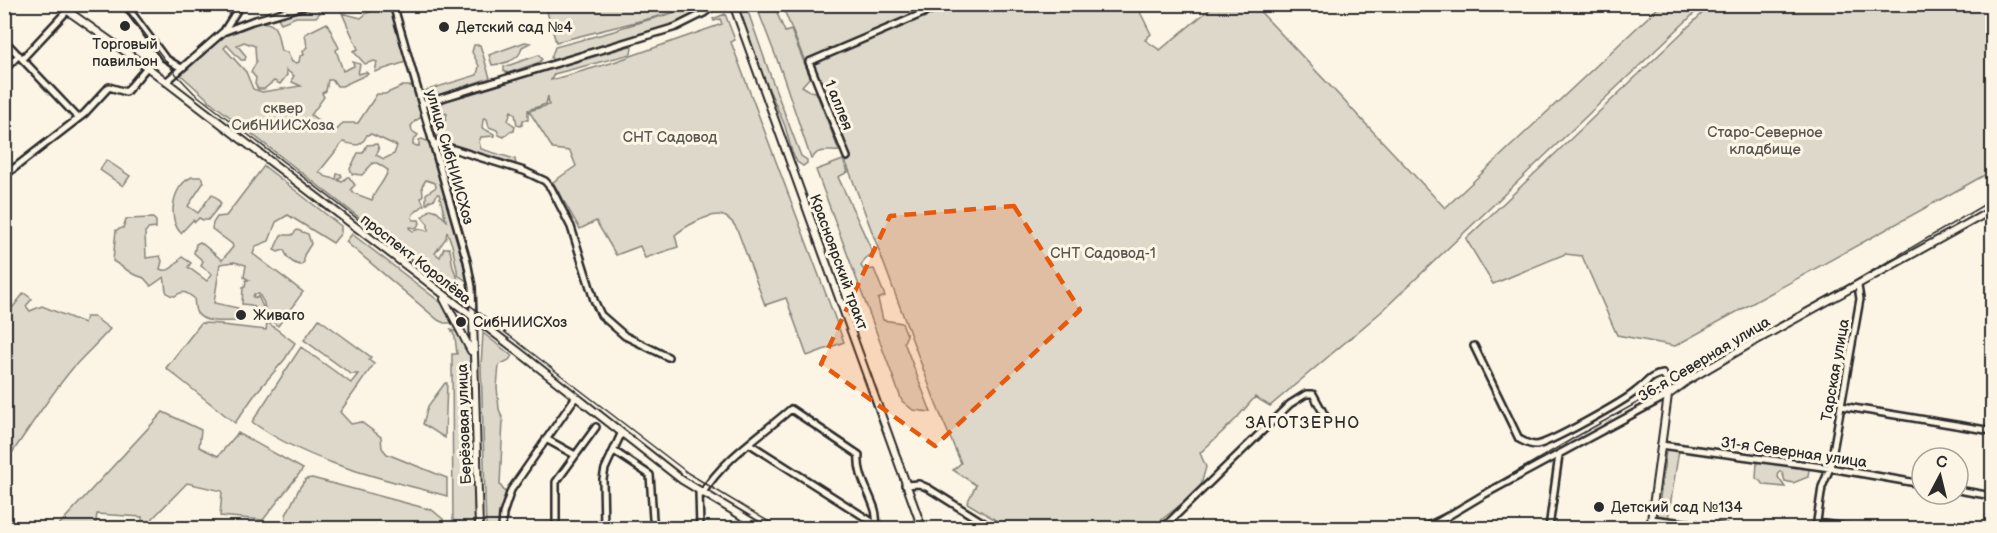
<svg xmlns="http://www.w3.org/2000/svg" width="1997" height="533" font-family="'Balsamiq Sans',sans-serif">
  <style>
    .green { fill: #ded8ca; stroke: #84827a; stroke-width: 1.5; fill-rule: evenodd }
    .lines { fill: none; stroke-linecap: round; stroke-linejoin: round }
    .minor-casing { stroke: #2b2b2b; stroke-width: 10 }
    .major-casing { stroke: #2b2b2b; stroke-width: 10 }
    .minor { stroke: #fcf5e5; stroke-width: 5 }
    .major { stroke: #fcf5e5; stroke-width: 6 }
    .tram { stroke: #2b2b2b; stroke-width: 1.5 }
    .rail { stroke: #2b2b2b; stroke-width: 1.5 }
    .marked { fill: #e8590c; fill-opacity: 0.2; stroke: #e8590c; stroke-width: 4.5; stroke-dasharray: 12 8; stroke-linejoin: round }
    .poi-dot { fill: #2b2b2b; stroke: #fcf5e5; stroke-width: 2 }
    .labels { text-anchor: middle; stroke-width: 6; stroke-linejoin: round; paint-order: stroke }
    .poi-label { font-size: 15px; fill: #2b2b2b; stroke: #fcf5e5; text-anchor: start }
    .street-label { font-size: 15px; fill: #2b2b2b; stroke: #fcf5e5 }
    .park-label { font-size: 15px; fill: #585653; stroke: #fcf5e5 }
    .neighbourhood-label { font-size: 16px; letter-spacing: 1.5px; fill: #2b2b2b; stroke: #fcf5e5 }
  </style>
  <rect width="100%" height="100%" fill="#fcf5e5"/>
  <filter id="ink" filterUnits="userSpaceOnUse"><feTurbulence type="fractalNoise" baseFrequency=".0167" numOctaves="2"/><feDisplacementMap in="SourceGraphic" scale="12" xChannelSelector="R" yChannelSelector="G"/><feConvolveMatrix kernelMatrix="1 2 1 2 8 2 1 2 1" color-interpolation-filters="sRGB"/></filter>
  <g filter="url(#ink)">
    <!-- green -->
    <path class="green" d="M315 5 320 13 316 17H296L281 23 278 18Z
      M380 5H389L406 62 375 72 377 62 374 61 365 64 353 51 358 49 342 13 361 18 367 13 379 9Z
      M545 5H711L697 14 678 23 555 62 551 58 555 47 618 30 620 28 683 10 556 42Z
      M738 5 746 6 772 80 801 156 807 160V163L803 166 797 162 792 152 785 126 761 71Z
      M756 5H781L783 9 777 13 785 32 791 30 810 77 802 86 810 91 816 92 839 151C833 152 822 149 817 153 815 154 814 157 811 159L781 70Z
      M782 5H1141L1138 8 1151 34 1145 40 1160 50 1211 8 1212 5H1254L1445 208 1661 5H1703L1381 312 1270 406 1255 397 1236 419 1200 453 1206 467 1202 481V488L1151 528H1009L967 503 976 485 953 470 961 463 938 409 849 170Z
      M1711 5H1992V171L1675 346 1617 335 1582 256 1565 254 1493 284 1466 239Z
      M725 14 735 40 731 42 844 342 807 356 786 298 765 305 737 229C733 222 727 215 718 215 706 215 684 227 675 235L678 247 645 258 640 246 616 255 596 221 580 229 553 182 576 166 570 151 553 149 529 111 549 105 548 96 546 104 528 110V120H523L522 125 520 126 517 125 515 114 511 111 508 121 515 126 514 131 509 132 504 137 499 135 497 130 489 127 487 119 484 118 483 120 482 128 494 134V136L481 137 479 142 481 149 515 159 516 165 441 141 436 135V127L445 121 447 114 445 113 443 117 434 111 437 106 446 101 630 46 632 47 631 54 554 74 551 80 611 63 722 24 720 19 714 21 713 19Z
      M257 22C280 22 276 32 281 51L287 52 292 62 297 63 299 62 300 56 304 55 303 51 307 47 305 34 327 23 339 48 336 50 343 71 354 66 353 62 360 64 358 74 366 72 368 74 342 86H337L333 80H328L326 91 322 93 324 97 311 115 335 132 343 123H358L377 94H385L403 86H414L423 116 415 121 411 126 412 131 418 135 413 141V145L419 146V140L422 139 432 143 468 282 458 275 452 245 447 231 446 238 435 253 440 257 444 248H449C452 254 451 260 453 267 456 276 461 285 466 293L460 296 212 103 181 75 230 31ZM244 42 255 46 256 63 251 72 256 78 255 84 258 89H264L274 81 280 84 287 75 286 70 294 76 292 79V82L301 86 262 92 253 89 246 72 224 48 227 45 241 60H245L246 56 237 45ZM371 134 397 146 394 154 384 159 376 155 379 150 377 144 367 145 363 153H358L350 169 352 174 362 175 373 163H377L388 170C385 182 375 189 372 200L353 193 351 189 355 185 349 177H347L342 182 338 180 342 176 341 174H337L336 179C328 177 326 178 319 172L343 142C356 145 360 149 367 135ZM426 180 435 183 436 187 426 194V204H428L429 201 435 199 437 194H439L446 220 437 211 431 209 422 217 428 224V231L420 229 413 231 409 228 410 227 416 228 420 223 419 220H414L412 218 413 214 424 205 421 198 423 195 422 186Z
      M525 42 530 43 522 47C520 61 504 64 492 65L489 55Z
      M474 45H480L490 78 432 97H428L423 94 424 91 477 75 479 66 472 52Z
      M539 55 542 59 540 62 508 73 504 71V67Z
      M106 160 130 176 123 186 100 170Z
      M843 160 848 172 838 177 873 253 865 259 861 266 864 270 874 269 885 296 878 299 883 320 902 323 907 335 904 342 931 412 913 410 902 401 816 170Z
      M264 166 341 226V233L333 243 288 215 276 222 269 241 256 246 253 254 303 292 278 326 266 316 264 303 259 294H254L253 297 257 298 258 296 263 307 262 312 251 305 242 304 243 287H245L246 280H249L244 277 246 265 234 262 220 264 214 303 238 308 236 321C226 321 204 324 197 313 194 309 195 303 194 298 186 292 183 290 175 296 162 295 167 286 164 277L151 286 144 278 133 274 113 261 116 230 123 228 126 219 153 218 156 221V228L148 229 145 232 146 258 160 256 162 261 160 269C170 274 175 264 182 257L191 263 188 267 207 281 212 274 201 266 203 261 194 253 196 244 200 242 222 260 233 247 232 244 212 229 213 223 217 217 226 216Z
      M192 177H201L204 182 188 206 198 213 212 194 218 199 221 204 208 220H203L199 218 195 222 193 220 181 233C167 219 172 185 192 177Z
      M297 230 308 234 311 244 304 255V262L301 265C292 264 287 258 284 250L278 252 274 250 281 235H292Z
      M352 234 444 305 448 309 454 323H444L438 320 346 242Z
      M24 293 32 299 26 306 30 311 42 306 84 323 86 317H94L110 329C98 343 84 355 72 369 47 399 27 432 5 463V317Z
      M319 319 371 357 369 360 374 364 340 412 351 424 361 422 381 437 382 448 387 454 447 478V496C380 478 309 463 252 422L301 347 351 383 358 374H351L304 340Z
      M267 322 295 343 285 359 256 393 235 423 166 368 201 323 222 324V325L266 330Z
      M451 330 462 334 470 352 475 528H453L452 354H457L455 337Z
      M483 333 512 356 509 360 499 365 497 387 499 409 503 420 500 485 507 495 502 528H486L481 366Z
      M445 383H447L445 438 423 424 428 406Z
      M163 412 201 430 199 447 218 456 238 433 303 469 263 520 220 516 222 491 187 483 153 518V528H142V517L97 514 95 528H56Z
      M1670 449 1679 450 1668 519 1662 518 1658 515 1666 451Z
      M1760 459 1772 462 1776 465 1781 463 1809 468 1808 477 1793 483 1785 481 1782 472H1779L1778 477 1785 487 1765 485 1756 478 1757 462Z
      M312 478 432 510 443 519 442 528H291L286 526V515L300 487 306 479Z"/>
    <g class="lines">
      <!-- minor casing -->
      <g class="minor-casing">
        <path id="minor" d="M125 4 165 58 181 68
          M393 4 467 261 472 287 473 318
          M224 31 241 4
          M4 40 78 118
          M22 59 67 11
          M4 70 19 55
          M166 82 223 32 252 21 311 4
          M422 104 676 27 704 13 716 4
          M434 143 524 171 545 181 551 188 571 227 594 300 601 315 625 336 668 357
          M847 157 809 62 945 4
          M4 176 84 114 109 87 126 92 147 67
          M1841 406 1992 431
          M546 439 575 455
          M750 444 877 525
          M1661 445 1830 468 1922 484
          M614 451 650 475 653 519 656 528
          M905 485 919 484 928 488 992 528
          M1958 490 1992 496
          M699 492 700 528
          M702 494C723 459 760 436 791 409L859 455C857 475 869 491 875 510 877 516 875 522 879 528
          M1652 519 1724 528
          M749 521V528
          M1817 523 1852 528
          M502 528 503 514 511 490 575 398
          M556 528V482L596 427
          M604 528 603 479 605 469 621 434
          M1163 528 1290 404 1306 394H1313L1325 416
          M1428 528 1485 494 1668 395C1669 386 1669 382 1663 374 1650 375 1646 384 1636 391 1625 401 1548 444 1536 445 1529 445 1525 442 1519 439L1474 346
          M1549 528 1559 455
          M1816 528 1822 487 1830 468 1860 299 1858 286
          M1992 528V527"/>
      </g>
      <!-- major casing -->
      <g class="major-casing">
        <path id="major" d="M58 4 147 67 519 352 682 480 762 528
          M733 4 922 528
          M444 299 471 351
          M473 318 479 528
          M1650 528 1668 395 1687 381 1750 344 1992 210"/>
      </g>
      <!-- minor -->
      <use href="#minor" class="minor"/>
      <!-- major -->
      <use href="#major" class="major"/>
      <!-- tram -->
      <path class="tram" d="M122 4 175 73 194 93 688 473 779 528"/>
      <!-- rail -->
      <path class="rail" d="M1414 528 1449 511 1574 438 1855 281 1992 200"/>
    </g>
  </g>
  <!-- marked area -->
  <path class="marked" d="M1014 206 1080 310 935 446 821 364 890 216Z"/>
  <!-- markers -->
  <g class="poi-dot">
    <circle cx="125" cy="26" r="6"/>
    <circle cx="444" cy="27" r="6"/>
    <circle cx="241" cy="315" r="6"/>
    <circle cx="461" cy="322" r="6"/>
    <circle cx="1599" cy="507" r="6"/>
  </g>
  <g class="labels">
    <!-- poi labels -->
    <g class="poi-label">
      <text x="456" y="32">Детский сад №4</text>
      <text x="125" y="49" text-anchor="middle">Торговый<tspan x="125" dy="17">павильон</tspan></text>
      <text x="253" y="320">Живаго</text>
      <text x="473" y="327">СибНИИСХоз</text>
      <text x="1611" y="512">Детский сад №134</text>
    </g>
    <!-- street labels -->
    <g class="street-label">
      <text transform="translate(839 105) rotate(68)" y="5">1 аллея</text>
      <text transform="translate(450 157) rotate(74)" y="5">улица СибНИИСХоз</text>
      <text transform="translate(416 259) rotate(38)" y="5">проспект Королёва</text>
      <text transform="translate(839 262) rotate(70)" y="5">Красноярский тракт</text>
      <text transform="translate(1704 359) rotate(-31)" y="5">36-я Северная улица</text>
      <text transform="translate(1835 370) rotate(-80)" y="5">Тарская улица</text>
      <text transform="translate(464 424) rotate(-92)" y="5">Берёзовая улица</text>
      <text transform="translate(1794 452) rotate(8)" y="5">31-я Северная улица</text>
    </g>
    <!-- park labels -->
    <g class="park-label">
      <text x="283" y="113">сквер<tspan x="283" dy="17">СибНИИСХоза</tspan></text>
      <text x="1765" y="137">Старо-Северное<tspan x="1765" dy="17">кладбище</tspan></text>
      <text x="670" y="142">СНТ Садовод</text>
      <text x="1103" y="258">СНТ Садовод-1</text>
    </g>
    <!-- neighbourhood labels -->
    <g class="neighbourhood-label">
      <text x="1303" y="428">ЗАГОТЗЕРНО</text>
    </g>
  </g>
  <!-- margin -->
  <rect width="1997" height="533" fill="none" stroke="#fcf5e5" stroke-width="24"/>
  <rect x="12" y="12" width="1973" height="509" fill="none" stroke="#2b2b2b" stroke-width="2" filter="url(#ink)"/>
  <!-- north arrow -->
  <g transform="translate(1940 476) rotate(7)"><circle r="28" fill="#fcf5e5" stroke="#a8a49b" stroke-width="1.5"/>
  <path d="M0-4.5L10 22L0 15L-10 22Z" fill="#2b2b2b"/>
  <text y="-9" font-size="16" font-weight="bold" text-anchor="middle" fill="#2b2b2b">С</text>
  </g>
</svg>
